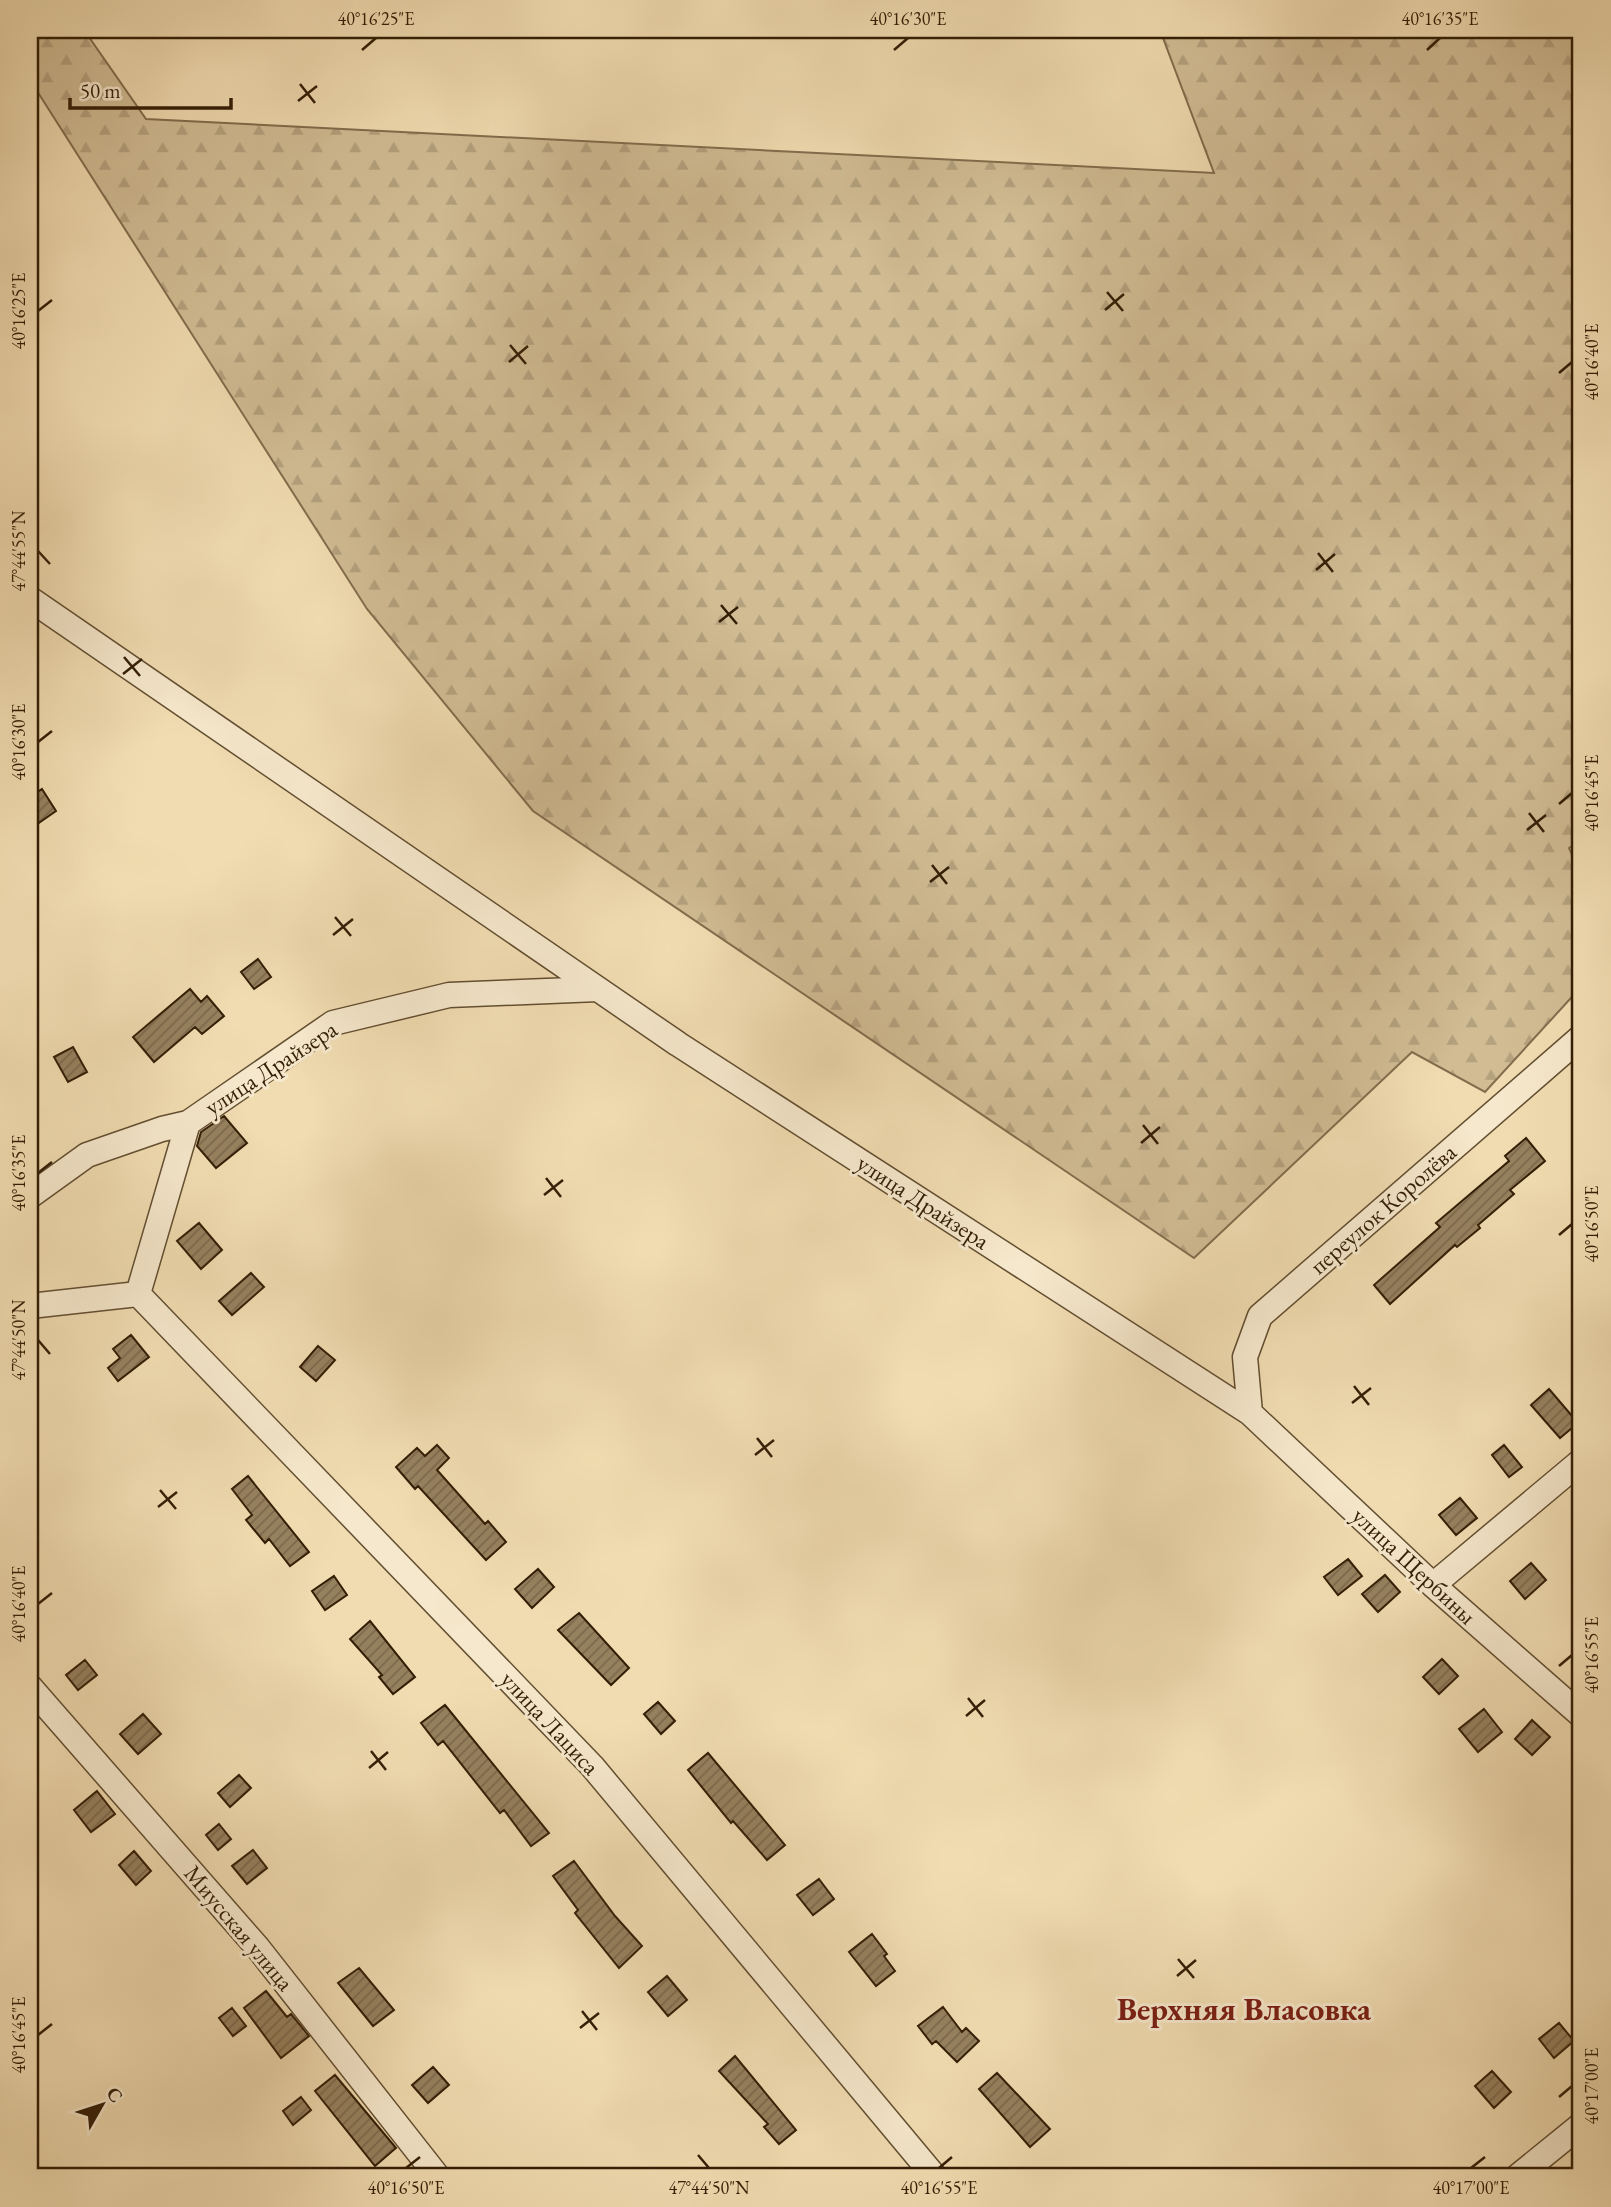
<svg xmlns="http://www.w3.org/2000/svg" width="1611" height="2207" font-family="'EB Garamond',serif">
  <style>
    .forest { fill: url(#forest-firs); stroke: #826d4d; stroke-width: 2 }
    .building { fill: url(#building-hatch); stroke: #331e06; stroke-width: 2 }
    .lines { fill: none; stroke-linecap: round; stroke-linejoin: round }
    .minor-casing { stroke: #624e31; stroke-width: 27 }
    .minor { stroke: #f6e8cc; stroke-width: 24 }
    .ticks { fill: none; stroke: #331e06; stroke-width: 2.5 }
    .labels { text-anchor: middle; stroke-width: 6; stroke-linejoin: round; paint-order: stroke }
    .street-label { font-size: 24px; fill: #331e06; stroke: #f6e8cc }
    .district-label { font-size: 32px; font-weight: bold; fill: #7a1f14; stroke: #f6e8cc }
    .neatline { fill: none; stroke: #331e06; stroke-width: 2.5 }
    .ticks-label { font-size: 18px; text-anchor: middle; fill: #331e06 }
  </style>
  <defs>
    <pattern id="forest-firs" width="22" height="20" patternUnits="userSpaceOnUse" patternTransform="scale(1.75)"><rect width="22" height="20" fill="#d1bc94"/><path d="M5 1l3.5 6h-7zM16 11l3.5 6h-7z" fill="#b4a17e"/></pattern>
    <pattern id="building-hatch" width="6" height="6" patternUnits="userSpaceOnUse" patternTransform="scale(1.75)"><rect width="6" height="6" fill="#96815f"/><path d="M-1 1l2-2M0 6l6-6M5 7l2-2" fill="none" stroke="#7b694c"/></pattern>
  </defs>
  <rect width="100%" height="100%" fill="#f1dcb1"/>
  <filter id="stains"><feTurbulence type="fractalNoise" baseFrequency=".00286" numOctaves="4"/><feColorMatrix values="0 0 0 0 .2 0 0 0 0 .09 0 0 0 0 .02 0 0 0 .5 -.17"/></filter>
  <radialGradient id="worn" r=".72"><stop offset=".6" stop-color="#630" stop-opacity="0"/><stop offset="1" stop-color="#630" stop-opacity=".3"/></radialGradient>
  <!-- forest -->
  <path class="forest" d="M30 30H84L146 119 1214 173 1160 30H1581V840L1569 848 1581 875V987L1485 1092 1412 1052 1194 1258 533 811 367 609 30 80Z"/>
  <!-- building -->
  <path class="building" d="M42 789 56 811 30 829V797Z
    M258 959 271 977 254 989 241 972Z
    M190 989 201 1002 207 996 224 1016 202 1034 195 1027 154 1062 133 1037Z
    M73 1047 87 1072 68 1082 54 1057Z
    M224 1116 247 1143 216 1168 197 1146 201 1132Z
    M1526 1138 1545 1161 1510 1190 1514 1194 1478 1225 1480 1228 1457 1247 1455 1245 1390 1304 1374 1285 1440 1227 1436 1223 1509 1161 1505 1156Z
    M199 1223 222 1250 201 1269 177 1241Z
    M251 1273 264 1287 232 1315 219 1301Z
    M131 1335 149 1357 118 1381 108 1368 120 1358 113 1349Z
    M318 1346 335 1360 316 1381 300 1367Z
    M1549 1389 1578 1423 1560 1438 1531 1405Z
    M437 1445 449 1458 437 1470 485 1524 488 1521 506 1542 486 1560 418 1486 415 1489 396 1467 417 1448 425 1456Z
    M1504 1445 1522 1467 1509 1477 1492 1455Z
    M248 1476 309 1552 290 1566 269 1539 265 1543 246 1520 252 1515 232 1489Z
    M1460 1498 1477 1518 1456 1535 1439 1515Z
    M1348 1559 1362 1576 1338 1595 1324 1577Z
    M1531 1563 1546 1580 1525 1599 1510 1581Z
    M538 1569 554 1587 532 1608 515 1589Z
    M1385 1575 1400 1592 1378 1612 1362 1594Z
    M334 1576 347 1595 325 1610 312 1591Z
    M579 1613 629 1668 611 1685 558 1630Z
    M370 1621 415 1677 393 1694 379 1677 382 1675 350 1639Z
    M1442 1659 1458 1676 1439 1694 1423 1677Z
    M85 1660 97 1675 78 1690 66 1675Z
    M658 1702 675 1721 661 1734 644 1714Z
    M445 1705 549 1833 531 1846 504 1810 500 1813 443 1741 438 1745 421 1723Z
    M1484 1709 1502 1732 1478 1752 1459 1729Z
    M143 1714 161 1734 138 1754 120 1734Z
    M1532 1720 1550 1737 1532 1755 1515 1739Z
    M708 1753 785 1845 767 1860 733 1821 731 1823 688 1770Z
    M239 1775 251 1788 230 1807 218 1793Z
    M97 1791 115 1814 91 1832 74 1810Z
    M219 1824 231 1839 218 1850 206 1835Z
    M253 1850 267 1868 247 1884 232 1866Z
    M134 1851 151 1871 136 1885 119 1865Z
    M574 1861 615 1916 642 1946 619 1968 575 1913 578 1910 553 1876Z
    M819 1879 834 1899 813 1915 797 1895Z
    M872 1934 887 1954 884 1956 895 1971 876 1986 849 1952Z
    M359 1968 394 2010 373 2026 338 1983Z
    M667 1976 687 2000 668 2016 648 1992Z
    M266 1991 287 2017 291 2014 309 2036 281 2058 244 2008Z
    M943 2007 962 2032 966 2028 979 2041 957 2062 936 2041 932 2044 918 2026Z
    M232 2008 246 2026 233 2036 219 2018Z
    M1559 2023 1574 2041 1554 2058 1539 2039Z
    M735 2056 796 2130 779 2144 764 2127 768 2124 719 2071Z
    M433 2067 449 2085 428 2103 412 2085Z
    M1492 2071 1511 2092 1494 2108 1475 2086Z
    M997 2073 1050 2129 1030 2147 979 2089Z
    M335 2075 396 2148 375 2166 315 2091Z
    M301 2097 311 2110 293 2125 283 2111Z"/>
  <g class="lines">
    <!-- minor casing -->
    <g class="minor-casing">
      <path id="minor" d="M30 599 678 1044 1250 1413 1433 1585 1581 1715
        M30 1196 87 1155 162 1129 188 1123
        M138 1294 592 1766 935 2177
        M30 1306 138 1294 188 1123 333 1023 449 995 598 989
        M1250 1413 1245 1357 1260 1316 1581 1037
        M1433 1585 1581 1461
        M30 1687 258 1948 438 2177
        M1517 2177 1581 2125"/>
    </g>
    <!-- minor -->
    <use href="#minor" class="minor"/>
  </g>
  <!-- ticks -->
  <path class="ticks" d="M362 50 376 38M894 50 908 38M1427 50 1440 38M300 84 315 103M298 101 317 86M1107 292 1123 311M1105 310 1124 294M38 311 52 300M510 345 526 364M509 362 528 346M1559 373 1572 362M38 551 50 564M1318 553 1333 572M1316 570 1335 554M721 605 737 624M719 622 738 607M124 657 140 676M123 674 142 659M38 742 52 731M1559 804 1572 793M1529 813 1544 832M1527 830 1546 815M932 865 947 884M930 882 949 867M335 917 351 936M333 935 353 919M1143 1125 1158 1144M1141 1143 1160 1127M38 1173 52 1162M546 1178 561 1197M544 1195 563 1180M1559 1235 1572 1224M38 1340 50 1354M1354 1386 1369 1405M1352 1403 1371 1388M757 1438 772 1457M755 1455 774 1440M160 1490 176 1509M158 1507 177 1492M38 1604 52 1593M1559 1666 1572 1655M968 1698 983 1717M966 1716 985 1700M371 1751 386 1770M369 1768 388 1752M1178 1959 1194 1978M1177 1976 1196 1960M582 2011 597 2030M580 2028 599 2013M38 2035 52 2024M1559 2097 1572 2086M698 2155 709 2168M406 2168 420 2157M939 2168 952 2157M1471 2168 1485 2157"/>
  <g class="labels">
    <!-- street labels -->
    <g class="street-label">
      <text transform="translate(271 1068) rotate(-33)" y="8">улица Драйзера</text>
      <text transform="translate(923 1202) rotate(33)" y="8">улица Драйзера</text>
      <text transform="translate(1383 1209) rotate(-41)" y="8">переулок Королёва</text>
      <text transform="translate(1414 1566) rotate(43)" y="8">улица Щербины</text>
      <text transform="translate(550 1723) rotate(47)" y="8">улица Лациса</text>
      <text transform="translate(239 1928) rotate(50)" y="8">Миусская улица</text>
    </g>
    <!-- district labels -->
    <g class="district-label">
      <text x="1244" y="2020">Верхняя Власовка</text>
    </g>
  </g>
  <!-- margin -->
  <rect width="1611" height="2207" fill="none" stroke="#f1dcb1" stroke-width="77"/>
  <!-- north arrow -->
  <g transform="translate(102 2105) rotate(51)" stroke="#f6e8cc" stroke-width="5" paint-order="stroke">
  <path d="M0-5L12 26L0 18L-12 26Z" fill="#331e06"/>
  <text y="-10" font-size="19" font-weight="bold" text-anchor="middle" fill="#331e06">С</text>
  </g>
  <!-- scale -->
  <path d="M70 98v10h161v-10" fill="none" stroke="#331e06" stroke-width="3.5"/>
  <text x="80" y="98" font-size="21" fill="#331e06" stroke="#f6e8cc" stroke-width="5" paint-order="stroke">50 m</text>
  <rect x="38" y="38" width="1534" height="2130" class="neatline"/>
  <g class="ticks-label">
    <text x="376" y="25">40°16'25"E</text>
    <text x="908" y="25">40°16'30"E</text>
    <text x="1440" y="25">40°16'35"E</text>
    <text transform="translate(19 311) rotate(-90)" y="6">40°16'25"E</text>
    <text transform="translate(1592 362) rotate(-90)" y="6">40°16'40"E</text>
    <text transform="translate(19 551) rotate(-90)" y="6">47°44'55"N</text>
    <text transform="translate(19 742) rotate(-90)" y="6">40°16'30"E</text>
    <text transform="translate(1592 793) rotate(-90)" y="6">40°16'45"E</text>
    <text transform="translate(19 1173) rotate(-90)" y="6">40°16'35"E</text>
    <text transform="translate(1592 1224) rotate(-90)" y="6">40°16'50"E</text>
    <text transform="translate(19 1340) rotate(-90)" y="6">47°44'50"N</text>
    <text transform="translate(19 1604) rotate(-90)" y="6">40°16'40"E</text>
    <text transform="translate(1592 1655) rotate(-90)" y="6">40°16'55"E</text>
    <text transform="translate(19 2035) rotate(-90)" y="6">40°16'45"E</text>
    <text transform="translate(1592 2086) rotate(-90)" y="6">40°17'00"E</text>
    <text x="406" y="2194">40°16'50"E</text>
    <text x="709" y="2194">47°44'50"N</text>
    <text x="939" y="2194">40°16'55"E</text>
    <text x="1471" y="2194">40°17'00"E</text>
  </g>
  <rect width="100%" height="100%" filter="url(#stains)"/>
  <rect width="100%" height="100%" fill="url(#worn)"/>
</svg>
